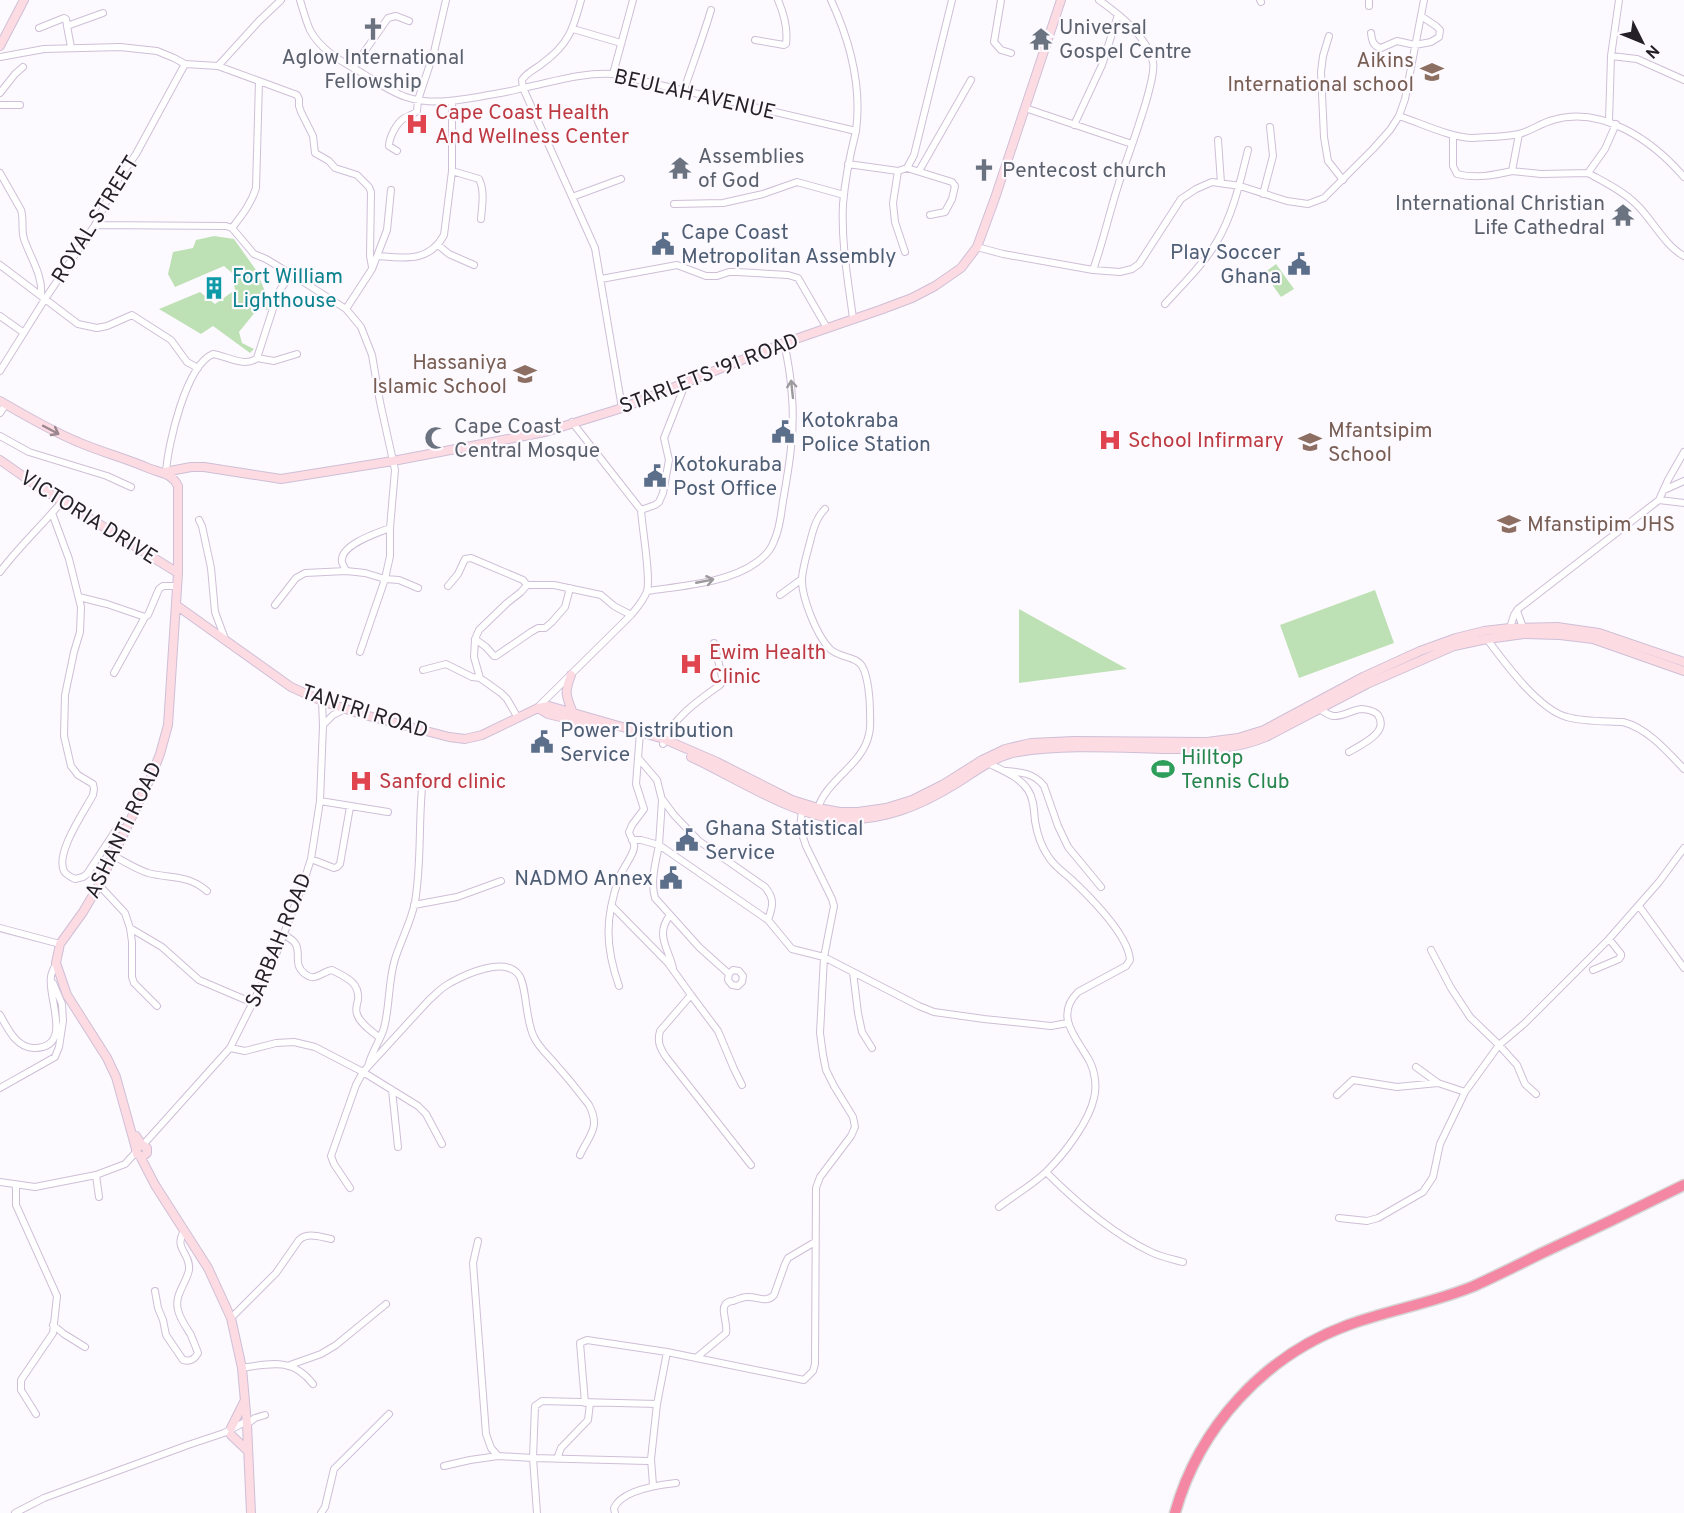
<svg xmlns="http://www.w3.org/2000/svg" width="1684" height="1513" font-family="Overpass,sans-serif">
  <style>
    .green { fill: #bee0b5 }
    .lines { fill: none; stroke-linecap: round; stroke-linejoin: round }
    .street-casing { stroke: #cebfd7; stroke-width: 8 }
    .secondary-casing { stroke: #cebfd7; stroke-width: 10 }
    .highway-casing { stroke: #d8d7d8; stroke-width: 13 }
    .street { stroke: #fff; stroke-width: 6 }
    .secondary { stroke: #fcdbe3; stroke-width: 8 }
    .highway { stroke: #f487a3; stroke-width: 10 }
    .oneway { stroke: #9d9a9e }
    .oneway2 { stroke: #9b868f }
    .labels { text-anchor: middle; stroke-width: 4.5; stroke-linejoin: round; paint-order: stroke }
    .worship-label { font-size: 21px; fill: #5b616d; stroke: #fdfaff; text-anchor: start }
    .education-label { font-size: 21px; fill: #785e54; stroke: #fdfaff; text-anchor: end }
    .street-label { font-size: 21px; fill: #251f28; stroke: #fdfaff }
    .health-label { font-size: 21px; fill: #be3a42; stroke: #fdfaff; text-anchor: start }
    .service-label { font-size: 21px; fill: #4e5e75; stroke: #fdfaff; text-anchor: start }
    .culture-label { font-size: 21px; fill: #0d838f; stroke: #fdfaff; text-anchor: start }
    .leisure-label { font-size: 21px; fill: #27864d; stroke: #fdfaff; text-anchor: start }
  </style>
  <rect width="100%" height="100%" fill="#fdfaff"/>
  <!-- green -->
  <path class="green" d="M214 236 234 239 256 270 270 303 267 310 260 306 239 332 242 343 254 349 250 353 213 326 201 334 159 309 200 292 215 304 235 290 232 273 224 266 175 287 168 274 173 252 193 248 196 240Z
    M1276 264 1294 289 1281 297 1264 273Z
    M1375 590 1394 643 1299 678 1280 625Z
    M1019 609 1127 669 1019 683Z"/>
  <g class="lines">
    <!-- street casing -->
    <g class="street-casing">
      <path id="street" d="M300 0C303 10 306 21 310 30 321 51 343 62 362 73 376 82 391 92 406 97 430 105 454 101 478 97 493 94 509 92 523 88 553 82 582 72 613 74L856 131C862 86 850 41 831 0
        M581 0C573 29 569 44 543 63 536 69 527 72 522 80L523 88 595 248 622 408
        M1001 0 994 42 1001 50 1011 53
        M1260 0 1261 2
        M1369 6V0
        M39 28 64 18 66 19 67 26
        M573 29 621 43
        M1371 33C1372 41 1373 46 1381 48L1397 41 1415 45 1431 42 1439 37 1440 30 1436 26 1421 16
        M1329 36 1323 56 1321 72 1324 137 1328 161 1343 180
        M755 40 784 45 786 44C788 29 784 14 778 0
        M71 47 67 26 103 13
        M1611 56 1637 59 1684 80
        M0 57 44 49 120 47 157 51 174 58 185 64 218 66 259 21 281 0
        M218 66 259 81 256 188C251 204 242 215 232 228
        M353 68 388 18 396 16 409 21
        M613 74 633 0
        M259 81 297 95 299 99V106L301 112 313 136 315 153 329 161 335 168 357 175 369 187 371 192 370 256 372 267
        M684 90C693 63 703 37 711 10
        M0 93 15 74 23 67
        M0 105H20
        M1025 108 1132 144
        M1399 116C1421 123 1451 138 1473 138 1488 137 1505 137 1519 134 1531 131 1541 123 1553 120 1602 105 1653 141 1684 177
        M1609 121 1611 56 1619 0
        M1074 125 1102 65 1118 15
        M1453 135V166L1457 174C1475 179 1495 175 1512 171L1519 134
        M1218 140 1221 183
        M397 151 389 146C389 138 396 124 403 119 408 115 412 116 417 111L418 100 434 52 446 0
        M848 164 898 171 907 168 914 155 952 0
        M907 168 952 182 955 186 952 199 945 212 930 215
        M452 171 479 179C485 191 482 206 481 219
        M898 171 893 203 895 222 905 252
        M919 171 971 80
        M1512 171 1541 174 1588 173 1605 149 1616 124
        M0 173 21 210C24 219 21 230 24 239 30 257 43 275 41 295
        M1588 173C1604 182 1623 191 1636 204 1652 219 1665 246 1684 256
        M1263 194 1273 156 1270 127
        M572 197 621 179
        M674 204 723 203 763 194 797 182 844 195
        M95 225 226 226 232 228 254 254 266 259 291 274 278 293 257 358
        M438 245 449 254 474 265
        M977 247 1003 254 1093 270 1120 272 1132 269 1139 264 1181 199 1196 189 1212 182 1240 186 1287 201 1308 204 1324 198 1373 149 1390 130 1399 116 1405 99 1424 0
        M377 256 387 230 391 190
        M0 265 78 324 97 328 107 326 132 315 171 340 187 362 198 368
        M1093 270C1103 242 1109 214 1118 186 1125 162 1157 81 1153 62 1146 35 1120 15 1099 0
        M291 274 346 309 372 269 377 256C404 258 429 263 444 235L452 171V102
        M601 279 677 265 706 276H717L729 272H737L788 275 798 278 827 328
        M1165 304C1182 285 1203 265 1216 243 1233 215 1240 182 1248 150
        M346 309 361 327 372 355 380 402 395 470 390 528V556L385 579 360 652
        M0 316 24 333
        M853 318C848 281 841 242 843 204 845 179 850 155 856 131
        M257 358 274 361 297 354
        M0 371 45 299 95 225 115 184 136 154 185 64
        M0 413 6 404
        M572 422 641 510
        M0 436 29 452 107 476 131 487
        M166 472C168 444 186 365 213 354 227 356 245 368 257 358
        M1664 490 1684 481
        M1659 500 1668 480 1684 452
        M52 513 69 559 81 607 80 632 74 652 65 695 64 736 71 766 78 775 93 784 94 789 93 795C84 812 55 853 64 871 66 875 71 877 75 879L83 877 87 874 116 830 120 828H126
        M199 520 202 526 211 568 215 612 225 639
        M390 528C377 533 339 545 342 562 342 563 346 570 346 571L365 573 385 579 399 580 418 588
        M0 572C19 546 43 525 63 500
        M448 586 458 574 465 559 471 558 523 580 527 585H554L601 595 614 606 631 615
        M648 591C681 586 729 583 757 562 764 557 771 550 774 541 780 529 781 514 783 501 789 467 795 431 792 397 791 379 788 360 784 343
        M780 595 802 579
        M79 597 107 604 145 617
        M275 605 296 578 305 573 346 571
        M1517 611 1524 630
        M1510 628 1514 615 1518 609 1659 500 1684 503
        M475 639 486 647 494 656H496L531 632 538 628H545L552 622 565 607 570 588
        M1487 639C1504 662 1539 710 1567 717 1584 722 1605 721 1623 722 1647 728 1667 751 1684 769
        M423 670 446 664 472 677 480 678
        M114 673 145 617 148 615 159 589 163 586H177
        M538 707 631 615C637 608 644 600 647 591 651 578 642 527 641 510L655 505 659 502 663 493 669 460 664 438 686 382
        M1320 709C1324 712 1328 715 1333 716 1342 717 1352 710 1361 709 1366 709 1375 711 1378 715 1390 733 1360 745 1349 752
        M518 718 507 699 501 693 480 678 474 657 475 639 479 630 507 603 521 592 527 585
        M323 725 333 715 345 709
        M663 744C670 720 700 699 720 685L723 681 714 643
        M639 759 657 780 662 800 659 845 768 920 792 949 824 957 919 1006 934 1012 984 1019 1051 1026 1068 1023
        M986 762C1001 770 1019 776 1028 790 1034 799 1034 811 1035 821 1037 833 1041 846 1048 856 1053 865 1063 872 1071 879 1089 896 1128 934 1130 960L1126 966 1078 992C1053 1017 1078 1039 1090 1062 1095 1072 1097 1087 1094 1098 1089 1122 1064 1154 1047 1171 1033 1185 1014 1195 999 1207
        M1006 771C1021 772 1034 773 1044 786L1058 826 1068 847 1101 887
        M663 800 674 815 699 841 765 887C775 899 773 906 768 920
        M320 801 388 812
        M818 808C827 779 863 765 869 734 871 727 870 718 870 711 870 699 868 676 862 666 856 656 839 658 830 649 817 636 801 597 802 578 803 566 807 554 810 542 813 530 816 518 825 509
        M632 840H641L659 845C656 861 650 881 655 898L699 947 729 974 728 980 732 985 738 986 742 982 743 976 739 971 733 970 729 974
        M114 856C125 862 136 869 148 873 171 879 187 874 207 891
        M311 859 334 868 337 867 340 864 350 807
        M99 885 125 913 130 928 132 942V977L134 983 157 1006
        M414 905 457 897 501 881
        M612 906 668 963 691 995 660 1031C657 1042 660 1048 666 1057L751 1165
        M1639 906 1684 968
        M670 915C655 935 668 947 673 968
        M0 928 60 944
        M130 928 162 947 199 980 253 1003
        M284 934C287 937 293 940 295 943 302 953 292 964 305 974 308 976 311 978 314 977 318 977 326 971 332 970 345 977 360 982 358 1000 357 1005 355 1009 357 1014 360 1024 373 1032 380 1038
        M1431 950 1451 988 1470 1017 1499 1045 1517 1065 1525 1084 1536 1094
        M1593 970 1619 959 1621 956V954L1609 939
        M853 972 858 1013 862 1032 872 1048
        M619 986C605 946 605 918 619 878 622 869 636 852 634 845 634 840 630 837 629 832L632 825 644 809 636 784 640 732
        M691 995 718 1031 734 1069 742 1085
        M0 1015C8 1029 17 1049 35 1048 74 1047 47 997 51 977 51 973 54 968 56 964
        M230 1048 245 1051 276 1043 294 1042 315 1047 363 1072 356 1085 331 1156 334 1164 350 1188
        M368 1066C372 1051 380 1041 384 1028 390 1005 388 982 395 959 401 940 411 922 415 902 422 861 418 819 423 778
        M1416 1067 1438 1083
        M0 1088 55 1057 59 1047 63 1021 62 1004 53 983
        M392 1090 398 1147
        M1337 1095 1353 1080 1397 1087 1438 1083 1465 1092
        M442 1144 426 1114 418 1106 363 1072 429 1000C436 994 442 987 450 983 466 974 505 956 519 975 527 987 525 1020 534 1037 539 1048 549 1056 557 1066 568 1078 579 1092 589 1105 601 1128 589 1135 580 1155
        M143 1145 230 1048 273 962 303 884 311 859 320 801 323 726 322 701
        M1046 1172C1076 1202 1113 1234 1151 1252 1161 1257 1172 1259 1183 1262
        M96 1175 99 1197
        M0 1182 35 1187 96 1175 125 1164 136 1152
        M16 1185V1205L57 1296 53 1333 21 1380V1390L36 1414
        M1339 1218 1367 1221 1378 1218 1423 1192 1433 1177 1440 1144 1465 1092 1499 1045 1525 1023 1609 939 1659 882 1684 848
        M478 1241 473 1263 486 1434 491 1448 498 1456
        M155 1291 158 1308 163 1320 166 1335 183 1360C190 1362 195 1359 198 1353 196 1347 193 1341 191 1335 186 1327 180 1319 178 1310 174 1295 186 1284 189 1270 191 1253 173 1249 184 1231
        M231 1318 276 1273 299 1240C308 1232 320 1237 331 1239
        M53 1325 64 1334 85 1347
        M696 1358 726 1333C728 1325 721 1310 725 1305 727 1302 730 1301 733 1301 738 1299 743 1297 747 1297 757 1296 766 1304 774 1295L785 1264 788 1258 815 1242
        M290 1365 321 1354 336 1345 386 1304
        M242 1368C272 1363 293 1358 313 1384
        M585 1403 580 1343 587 1340 667 1352
        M247 1424 255 1418 265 1415
        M557 1459 561 1448 588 1420 590 1403
        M651 1459 653 1485
        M444 1466 470 1460 498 1456 533 1458 535 1406 542 1401 657 1404
        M15 1513 44 1498 188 1445 224 1433 247 1421
        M321 1513 325 1507 334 1469 389 1414
        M537 1513 533 1458 648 1461 651 1459 657 1404 667 1352 804 1380 813 1371 815 1364 816 1188 820 1177 851 1136 855 1127 853 1117 834 1086 826 1070 823 1055 820 1033 824 957 834 906 832 899 806 846 800 828 802 810
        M615 1513 614 1508C622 1490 658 1485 676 1483"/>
    </g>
    <!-- secondary casing -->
    <g class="secondary-casing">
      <path id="secondary" d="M0 46 24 0
        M0 401C26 416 51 431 78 442 101 452 125 458 148 468 160 473 172 473 178 486V573L168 725 160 754 151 777 99 885 83 912 60 944 56 963 67 995 107 1058 116 1077 136 1149
        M0 460 33 483 178 573
        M165 472 191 467H204L281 479 393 461 545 432 622 408 784 343 880 310 912 298 935 286 961 268 977 247 995 198 1061 0
        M176 605 291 687 322 701 361 714 449 737 465 739 482 735 538 708 549 706 664 739 717 762 792 800 818 808 840 812H858L886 808 912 800 944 784 982 760 1005 749 1031 743 1074 741 1207 742 1238 738 1264 730 1363 677 1420 651 1456 638 1484 631 1510 628 1557 627 1599 633 1684 662
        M571 675C564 693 566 696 573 713
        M538 708 548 714 597 726
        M691 757C734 777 792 815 838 819 882 822 920 806 957 783 976 771 995 756 1018 752 1063 744 1121 748 1168 749 1205 749 1232 751 1266 737L1367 684 1422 660 1454 646 1487 639 1524 634 1560 635 1593 639 1684 671
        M136 1136 142 1145 147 1148V1153L142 1157 137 1154 136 1150 139 1146 142 1145
        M140 1156 155 1185 208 1268 231 1318 242 1368 247 1424 251 1513
        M231 1428 244 1402
        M231 1435 248 1451"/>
    </g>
    <!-- highway casing -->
    <g class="highway-casing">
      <path id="highway" d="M1175 1513C1199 1427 1264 1356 1348 1325 1389 1310 1433 1303 1474 1286 1496 1276 1518 1265 1540 1254 1588 1232 1636 1209 1684 1185"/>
    </g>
    <!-- street -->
    <use href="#street" class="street"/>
    <!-- secondary -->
    <use href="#secondary" class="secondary"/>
    <!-- highway -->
    <use href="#highway" class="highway"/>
  </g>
  <!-- one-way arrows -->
  <defs><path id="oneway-shaft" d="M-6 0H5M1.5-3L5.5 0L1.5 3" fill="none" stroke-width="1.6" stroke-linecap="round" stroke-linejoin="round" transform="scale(1.5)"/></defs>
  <g class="oneway">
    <use href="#oneway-shaft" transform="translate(792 389) rotate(-96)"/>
    <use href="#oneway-shaft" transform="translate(705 581) rotate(-11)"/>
  </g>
  <use class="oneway2" href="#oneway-shaft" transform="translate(51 430) rotate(28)"/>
  <!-- icons -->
  <defs>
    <g id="church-bare" transform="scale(1.8)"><path d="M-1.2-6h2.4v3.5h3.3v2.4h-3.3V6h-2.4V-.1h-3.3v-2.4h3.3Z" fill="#6b7280" stroke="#fdfaff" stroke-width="2.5" paint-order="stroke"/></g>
    <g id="temple-bare" transform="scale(1.8)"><path d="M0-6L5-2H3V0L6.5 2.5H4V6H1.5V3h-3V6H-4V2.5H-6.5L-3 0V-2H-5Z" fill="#6b7280" stroke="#fdfaff" stroke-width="2.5" paint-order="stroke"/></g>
    <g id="school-bare" transform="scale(1.8)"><path d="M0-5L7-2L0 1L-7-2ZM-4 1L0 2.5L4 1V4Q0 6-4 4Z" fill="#8d6e63" stroke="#fdfaff" stroke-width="2.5" paint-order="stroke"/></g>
    <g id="hospital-bare" transform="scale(1.8)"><path d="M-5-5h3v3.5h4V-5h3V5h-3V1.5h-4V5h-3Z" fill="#e0444e" stroke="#fdfaff" stroke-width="2.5" paint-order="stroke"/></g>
    <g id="civic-bare" transform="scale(1.8)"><path d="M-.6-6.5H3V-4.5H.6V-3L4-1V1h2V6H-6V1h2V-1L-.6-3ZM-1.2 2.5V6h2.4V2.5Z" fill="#5c6f8a" stroke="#fdfaff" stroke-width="2.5" paint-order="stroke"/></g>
    <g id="building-bare" transform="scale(1.8)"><path d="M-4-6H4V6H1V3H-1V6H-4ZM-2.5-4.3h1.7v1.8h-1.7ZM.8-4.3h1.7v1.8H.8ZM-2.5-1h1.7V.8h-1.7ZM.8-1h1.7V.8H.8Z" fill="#0f9aa8" stroke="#fdfaff" stroke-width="2.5" paint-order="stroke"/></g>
    <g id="mosque-bare" transform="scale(1.8)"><path d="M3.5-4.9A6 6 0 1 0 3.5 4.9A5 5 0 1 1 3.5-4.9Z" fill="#6b7280" stroke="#fdfaff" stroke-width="2.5" paint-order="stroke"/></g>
    <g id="stadium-bare" transform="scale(1.8)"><path d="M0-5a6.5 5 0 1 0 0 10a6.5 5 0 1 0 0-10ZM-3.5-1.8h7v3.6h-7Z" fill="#2e9e5b" stroke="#fdfaff" stroke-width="2.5" paint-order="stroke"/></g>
  </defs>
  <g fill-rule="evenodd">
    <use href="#church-bare" x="373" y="29"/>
    <use href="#temple-bare" x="1041" y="39"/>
    <use href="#school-bare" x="1432" y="72"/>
    <use href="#hospital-bare" x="417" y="124"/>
    <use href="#temple-bare" x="680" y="168"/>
    <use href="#church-bare" x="984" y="170"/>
    <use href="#temple-bare" x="1623" y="215"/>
    <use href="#civic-bare" x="663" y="244"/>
    <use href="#civic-bare" x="1299" y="264"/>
    <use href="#building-bare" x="214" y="288"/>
    <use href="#school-bare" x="525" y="374"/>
    <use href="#civic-bare" x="783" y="432"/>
    <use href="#mosque-bare" x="436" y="438"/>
    <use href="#hospital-bare" x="1110" y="440"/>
    <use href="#school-bare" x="1310" y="442"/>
    <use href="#civic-bare" x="655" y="476"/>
    <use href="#school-bare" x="1509" y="524"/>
    <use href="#hospital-bare" x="691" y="664"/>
    <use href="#civic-bare" x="542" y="742"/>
    <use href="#stadium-bare" x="1163" y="769"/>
    <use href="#hospital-bare" x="361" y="781"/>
    <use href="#civic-bare" x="687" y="840"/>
    <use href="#civic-bare" x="671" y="878"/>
  </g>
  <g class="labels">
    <!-- worship labels -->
    <g class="worship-label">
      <text x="1059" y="34">Universal<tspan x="1059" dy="24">Gospel Centre</tspan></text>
      <text x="373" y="64" text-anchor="middle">Aglow International<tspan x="373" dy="24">Fellowship</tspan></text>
      <text x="698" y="163">Assemblies<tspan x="698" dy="24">of God</tspan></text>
      <text x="1002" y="177">Pentecost church</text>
      <text x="1605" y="210" text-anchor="end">International Christian<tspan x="1605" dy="24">Life Cathedral</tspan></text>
      <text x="454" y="433">Cape Coast<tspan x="454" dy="24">Central Mosque</tspan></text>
    </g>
    <!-- education labels -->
    <g class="education-label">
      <text x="1414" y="67">Aikins<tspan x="1414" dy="24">International school</tspan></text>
      <text x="507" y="369">Hassaniya<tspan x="507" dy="24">Islamic School</tspan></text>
      <text x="1328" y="437" text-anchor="start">Mfantsipim<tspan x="1328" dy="24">School</tspan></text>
      <text x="1527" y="531" text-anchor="start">Mfanstipim JHS</text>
    </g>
    <!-- street labels -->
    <g class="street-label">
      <text transform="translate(695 94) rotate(13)" y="7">BEULAH AVENUE</text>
      <text transform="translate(95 219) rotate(-58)" y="7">ROYAL STREET</text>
      <text transform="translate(709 373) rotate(-21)" y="7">STARLETS '91 ROAD</text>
      <text transform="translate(89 517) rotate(32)" y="7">VICTORIA DRIVE</text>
      <text transform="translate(365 711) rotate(18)" y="7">TANTRI ROAD</text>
      <text transform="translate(123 830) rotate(-64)" y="7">ASHANTI ROAD</text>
      <text transform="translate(278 940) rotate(-68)" y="7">SARBAH ROAD</text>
    </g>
    <!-- health labels -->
    <g class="health-label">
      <text x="435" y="119">Cape Coast Health<tspan x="435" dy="24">And Wellness Center</tspan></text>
      <text x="1128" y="447">School Infirmary</text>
      <text x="709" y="659">Ewim Health<tspan x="709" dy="24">Clinic</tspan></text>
      <text x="379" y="788">Sanford clinic</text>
    </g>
    <!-- service labels -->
    <g class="service-label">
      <text x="681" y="239">Cape Coast<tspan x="681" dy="24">Metropolitan Assembly</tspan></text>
      <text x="1281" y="259" text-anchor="end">Play Soccer<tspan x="1281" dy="24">Ghana</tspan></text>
      <text x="801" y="427">Kotokraba<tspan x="801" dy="24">Police Station</tspan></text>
      <text x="673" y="471">Kotokuraba<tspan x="673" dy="24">Post Office</tspan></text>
      <text x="560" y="737">Power Distribution<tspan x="560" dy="24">Service</tspan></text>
      <text x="705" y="835">Ghana Statistical<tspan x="705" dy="24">Service</tspan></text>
      <text x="653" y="885" text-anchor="end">NADMO Annex</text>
    </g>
    <!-- culture labels -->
    <g class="culture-label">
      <text x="232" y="283">Fort William<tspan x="232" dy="24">Lighthouse</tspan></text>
    </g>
    <!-- leisure labels -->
    <g class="leisure-label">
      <text x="1181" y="764">Hilltop<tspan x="1181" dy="24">Tennis Club</tspan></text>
    </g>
  </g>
  <!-- north arrow -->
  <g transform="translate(1642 42) rotate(133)" stroke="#fdfaff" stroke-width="4.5" paint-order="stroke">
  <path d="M0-4.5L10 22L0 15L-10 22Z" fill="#251f28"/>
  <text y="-9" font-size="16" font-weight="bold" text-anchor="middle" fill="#251f28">N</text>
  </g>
</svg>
